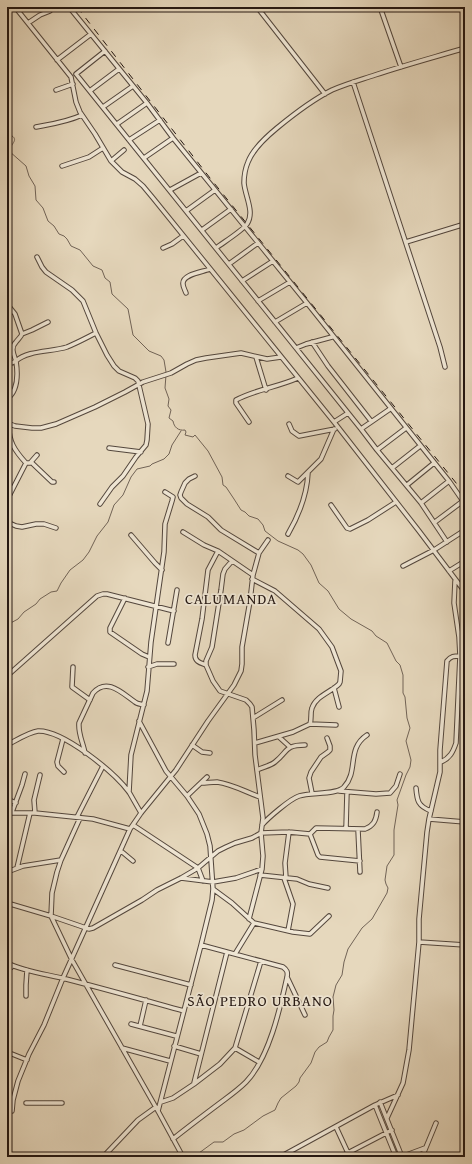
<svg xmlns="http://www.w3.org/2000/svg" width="472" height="1164" font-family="'Gentium Book Plus',serif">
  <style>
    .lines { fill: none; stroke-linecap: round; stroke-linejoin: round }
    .stream { stroke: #716356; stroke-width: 1 }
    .minor-casing { stroke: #54473d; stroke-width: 5.5 }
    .minor { stroke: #efe6d4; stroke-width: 3.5 }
    .rail { stroke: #241712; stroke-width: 1; stroke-dasharray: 7 7; stroke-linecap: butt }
    .labels { text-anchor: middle; stroke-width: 3.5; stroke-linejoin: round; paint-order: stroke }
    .neighbourhood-label { font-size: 15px; letter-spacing: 1px; fill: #241712; stroke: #efe6d4 }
  </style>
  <rect width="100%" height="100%" fill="#e6d8bd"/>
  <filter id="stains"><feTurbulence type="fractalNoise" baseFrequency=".005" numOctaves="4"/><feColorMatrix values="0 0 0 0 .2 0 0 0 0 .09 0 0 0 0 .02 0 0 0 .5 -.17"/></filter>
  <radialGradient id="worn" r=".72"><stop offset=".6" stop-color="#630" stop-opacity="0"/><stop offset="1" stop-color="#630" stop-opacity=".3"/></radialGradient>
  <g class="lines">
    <!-- stream -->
    <path class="stream" d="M7 123 9 124 8 134C21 139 11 143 9 151L26 166 29 176 35 186 36 200 43 208 48 221 54 226 59 234 64 236 67 239 71 246 80 250 93 266 102 270 105 278 110 282 112 294 128 309 133 335 149 351 161 356 164 360 166 372
      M166 375 165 388 169 399 168 406 171 410 169 418 173 421C174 427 178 431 185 430L186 432 185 435 193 437 195 435 208 451 222 477 223 485 226 487 234 499 241 510 245 512 249 516 258 519 263 525 265 531 278 541 298 550 303 554 311 565 319 583 328 591 339 609 351 619 372 631 376 636 387 643 396 661 400 665 403 675V693L405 697 407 718 410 728 406 741 411 760 410 767 406 775 397 800 398 805 394 830V855L387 866 385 880 386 884 388 888 387 893 372 919 362 928 348 949 344 962 342 975 336 985 333 997 334 1010 333 1016V1030L329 1037 327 1042 319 1047 315 1052 311 1063 300 1078 299 1082 296 1086 281 1098 278 1103 275 1110 263 1116 244 1130 234 1134 223 1142H214L199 1153 195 1157
      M7 625 18 619 24 612 36 604 40 599 51 592 57 591 61 583 70 570 83 560 89 552 97 536 108 522 114 505 123 495 131 477 137 469 150 466 152 464 164 459 169 454 172 445 181 431"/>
    <!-- minor casing -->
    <g class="minor-casing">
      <path id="minor" d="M15 7 71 77 76 102 80 112 95 134 111 161 122 172 135 179 143 186 153 198 334 422 419 531 465 592
        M69 7 147 103 173 138 307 303 449 481 465 504
        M257 7 325 94
        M380 7 401 67
        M28 23 40 15 50 11
        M57 60 91 34
        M76 74 361 429 377 450 421 503 447 542
        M76 74 105 51
        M353 82 440 347 445 367
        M56 90 73 84
        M91 90 119 69
        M103 107 133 86
        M117 124 147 103
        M36 127C52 124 67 122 82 115
        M129 140 160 120
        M144 158 173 138
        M111 161 124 150
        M62 166 89 157 103 148
        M170 190 201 173
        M186 211 215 190
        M202 230 231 209
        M406 242 465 224
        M163 248 172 244 183 236
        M216 248C224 242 242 231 247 224 255 212 245 196 244 183 244 176 245 169 248 162 253 149 266 137 277 128 294 114 312 100 332 90 346 84 360 80 375 75 405 65 435 57 465 48
        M37 257 42 267 46 272 72 290 83 301 96 333 107 355 114 366 119 371 135 378 138 381 148 424 147 440 146 445 136 457 123 476 112 487 100 504
        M229 264 258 243
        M242 281 273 261
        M186 293C185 290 183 287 183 284 182 274 203 272 210 269
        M258 301 290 282
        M7 304 15 314 22 334C21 337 18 339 16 342 10 348 14 355 16 361L7 365
        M275 322 307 303
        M22 334 32 330 48 322
        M312 342 328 366 371 421
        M296 348 306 344 332 337
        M256 357 266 390
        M7 399C18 391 18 374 16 361 28 350 52 352 67 347 77 343 86 338 96 333
        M249 422 236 403V400C254 390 278 387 298 378
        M334 422 348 413
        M7 423 15 426 32 428H41L56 424 95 407 125 392 143 382 171 373 187 364 196 360 206 358 241 353 267 359 281 357
        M9 424C8 441 15 451 26 463H30L37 455
        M289 424 292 431 299 436 335 429
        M361 429 390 409
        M109 448 141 452
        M377 450 406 428
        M31 462 52 482H54
        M392 468 420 446
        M195 476 189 479 185 483 181 492 180 495 181 498 187 504 208 517 221 530 259 553
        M288 476 298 482 321 459 334 429
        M407 485 434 463
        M7 500 26 463
        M421 503 449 481
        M331 505 347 528 350 529 368 520 396 502
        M7 522 16 526 22 527 36 524H44L56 528
        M435 522 463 501
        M183 532 204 545 218 551 253 575
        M288 534C299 515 307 496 308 473
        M131 535 155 563 162 570
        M232 561 225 569 223 574 221 590 212 647 206 661V665L213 681 220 691 246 700 250 704 252 707 254 730 255 755 263 818 261 833 263 856 262 869 249 919
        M403 566 434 550 465 530
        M449 571 465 561
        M252 579 275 591 319 629 332 647 341 671 340 682 339 684C331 692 316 696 312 708 310 713 312 719 310 724L293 732 255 743
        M125 598 110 628V632L142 654 149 657
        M168 643 177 590
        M206 665C201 663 195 662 195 655L202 619 208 570 218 551
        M73 667 72 687 90 700
        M148 667 157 664H174
        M7 676 97 596 103 594H107L174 611
        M334 688 339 707
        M253 718 282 700
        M139 721 166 771 187 796 199 814 207 834 210 846 213 889 212 900 201 945 158 1111
        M310 724 336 725
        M279 737 290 747
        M63 739 57 762 58 766 64 772
        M7 745C15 741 29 732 38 731 63 730 114 772 129 792 133 799 137 806 141 813
        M192 745 202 752 210 753
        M85 753C83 742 78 734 79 723L93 693C107 677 122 693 135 702 137 704 141 704 144 705
        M441 762C450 758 453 752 456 743L460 656 459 637 454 603 455 581
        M257 770C263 767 270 766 275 762 288 752 284 745 305 745
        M201 783C206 783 212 782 217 782 232 784 246 792 260 797
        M416 788C417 801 418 806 431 811
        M339 791 376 794 390 793 396 786 400 774
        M129 792 131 755 147 691 151 642 164 552 165 524 172 501 173 497 165 492
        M312 793 309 778 311 772 321 757 328 752 330 750V746L327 738
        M187 796 207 777
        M7 799 16 803
        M12 812 22 785 25 774
        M7 813H35L93 819 130 829
        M35 813 34 800 40 775
        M77 817 103 766
        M80 818 61 860 57 872 52 893 51 916 72 960 158 1111 183 1157
        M429 819 465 822
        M133 825 198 868 203 881
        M262 825C268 818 290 799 299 796 310 792 337 795 344 787 359 771 346 749 367 735
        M346 828 347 792
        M358 830 360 872
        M310 834 318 855 320 857 360 861
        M121 851 133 861
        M17 868 30 813
        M7 872 23 866 61 860
        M260 875 297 879 309 884 328 888
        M181 878 213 882 236 878 262 869
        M284 878 293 904 288 931
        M286 878 285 863 289 832
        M213 889 232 903 254 923 293 932 310 934 329 916
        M7 903 51 916 89 929 93 928 142 900 157 890 181 878 198 868 218 851 226 847 235 843 252 838 261 833 289 832 310 834 316 828 365 829C373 826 376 821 377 812
        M419 942 465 945
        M235 954 254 923
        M7 963C25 972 46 974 66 979 105 989 144 1000 184 1011
        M115 965 191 985
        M7 971 13 966
        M287 977 305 1015
        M26 996V985L27 970
        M131 1024 176 1036
        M140 1026 146 1000
        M174 1046 201 1054
        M122 1048 170 1061
        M235 1048 259 1062
        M12 1054 27 1060
        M194 1083 227 952
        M161 1102 173 1098 194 1084 220 1064 235 1048 261 961
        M380 1102 402 1157
        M26 1103H62
        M375 1105 396 1157
        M12 1111 13 1100 18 1081 29 1054 44 1025 63 978 130 829 141 813 176 770 208 721 234 685 241 671 242 664V647L250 601 253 575 259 553 268 540
        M387 1118 403 1083 409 1050 419 942V919L427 832 429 819 440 772V750L447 661C451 656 454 656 460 656
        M336 1127 348 1153
        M173 1139C188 1127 204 1115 220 1103 228 1097 238 1090 246 1082 269 1058 280 1009 287 977 288 972 287 970 283 967L201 945
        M103 1157 138 1120 156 1107
        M280 1157 375 1105 398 1095
        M340 1157 392 1130
        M401 1157 425 1148
        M422 1157 436 1123"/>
    </g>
    <!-- minor -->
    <use href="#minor" class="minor"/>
    <!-- rail -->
    <path class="rail" d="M77 7 210 178 465 494"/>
  </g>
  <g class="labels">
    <!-- neighbourhood labels -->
    <g class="neighbourhood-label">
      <text x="231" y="604">CALUMANDA</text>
      <text x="260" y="1006">SÃO PEDRO URBANO</text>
    </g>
  </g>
  <!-- margin -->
  <rect width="472" height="1164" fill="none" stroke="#e6d8bd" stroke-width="24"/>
  <rect x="8" y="8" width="456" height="1148" fill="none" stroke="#241712" stroke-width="2"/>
  <rect x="12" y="12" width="448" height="1140" fill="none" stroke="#241712"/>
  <rect width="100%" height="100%" filter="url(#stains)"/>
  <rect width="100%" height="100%" fill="url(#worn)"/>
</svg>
